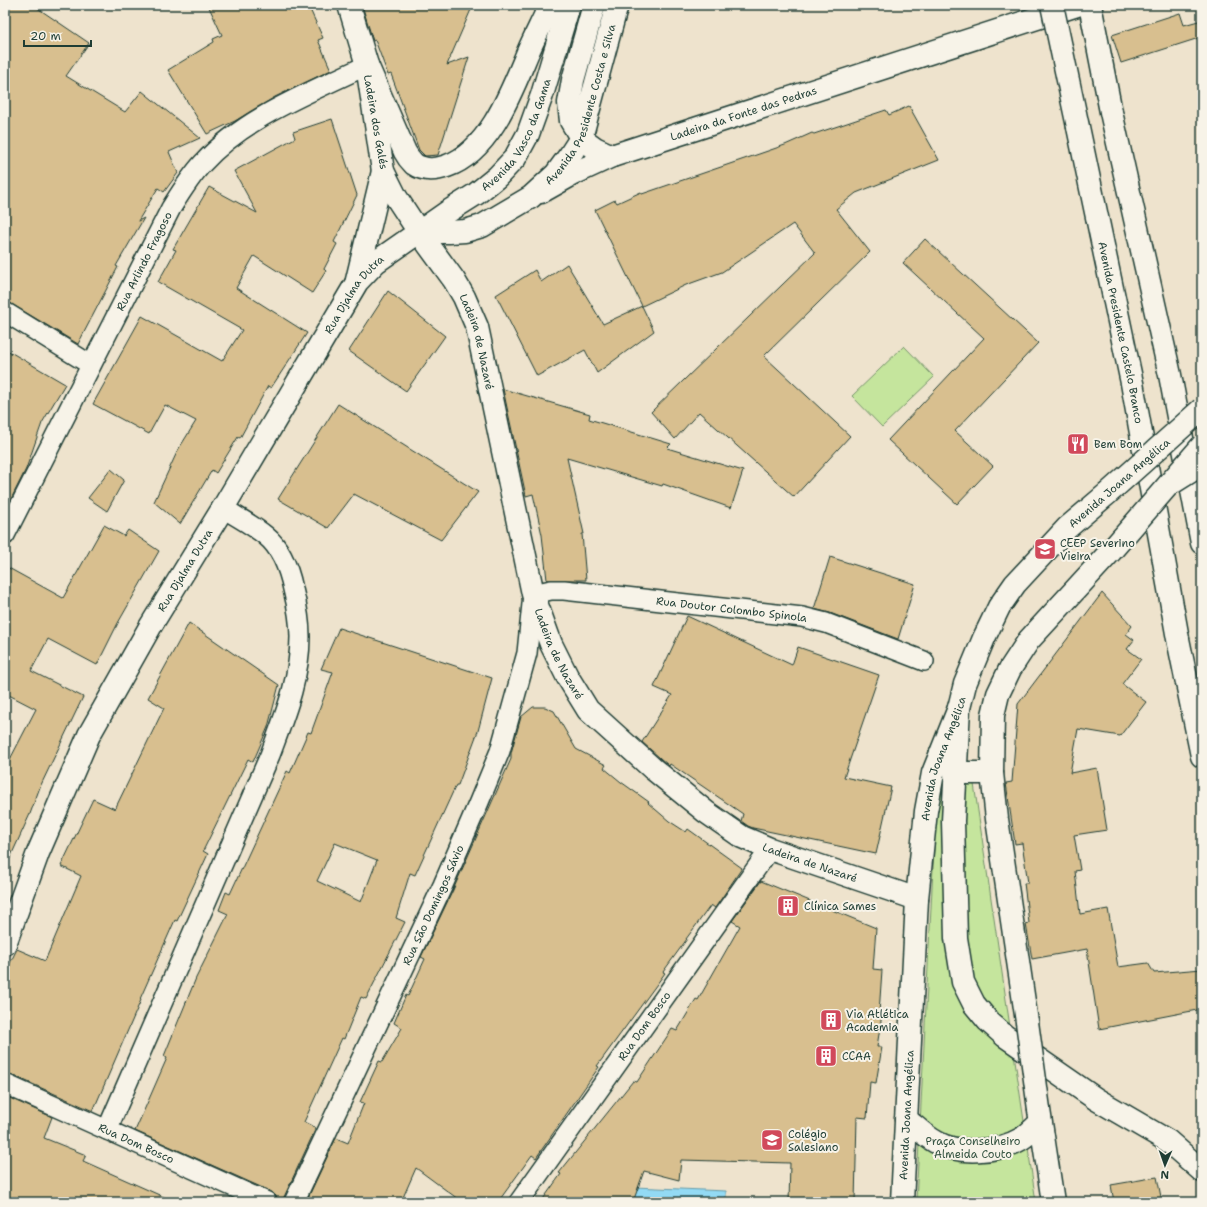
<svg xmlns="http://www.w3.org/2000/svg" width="1207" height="1207" font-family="'Shantell Sans',sans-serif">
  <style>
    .green { fill: #c5e59d; stroke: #729168 }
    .water { fill: #93daf4; stroke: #659ba7 }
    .building { fill: #d8bf8f; stroke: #1f3d34; fill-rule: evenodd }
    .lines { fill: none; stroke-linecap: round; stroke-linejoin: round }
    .minor-casing { stroke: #1f3d34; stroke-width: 22 }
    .tertiary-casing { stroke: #1f3d34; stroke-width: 25 }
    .secondary-casing { stroke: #1f3d34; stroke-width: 25 }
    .primary-casing { stroke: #1f3d34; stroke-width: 25 }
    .minor { stroke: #f7f3e8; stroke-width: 19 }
    .tertiary { stroke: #f7f3e8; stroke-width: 22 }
    .secondary { stroke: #f7f3e8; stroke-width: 22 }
    .primary { stroke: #f7f3e8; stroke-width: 22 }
    .minor-bridge-casing { stroke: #1f3d34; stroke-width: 22; stroke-linecap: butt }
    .secondary-bridge-casing { stroke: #1f3d34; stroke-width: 25; stroke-linecap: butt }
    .primary-bridge-casing { stroke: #1f3d34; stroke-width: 25; stroke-linecap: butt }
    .minor-bridge { stroke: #f7f3e8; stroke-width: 19 }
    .secondary-bridge { stroke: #f7f3e8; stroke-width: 22 }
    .primary-bridge { stroke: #f7f3e8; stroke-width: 22 }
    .labels { text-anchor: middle; stroke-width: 4; stroke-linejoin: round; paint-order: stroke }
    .street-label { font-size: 11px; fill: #1f3d34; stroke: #f7f3e8 }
    .poi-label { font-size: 11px; fill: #1f3d34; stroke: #f7f3e8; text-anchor: start }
    .park-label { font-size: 11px; fill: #385644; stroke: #f7f3e8 }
  </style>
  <rect width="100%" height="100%" fill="#eee3cd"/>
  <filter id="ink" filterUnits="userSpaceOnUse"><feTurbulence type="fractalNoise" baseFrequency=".025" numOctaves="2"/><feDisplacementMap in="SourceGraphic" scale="8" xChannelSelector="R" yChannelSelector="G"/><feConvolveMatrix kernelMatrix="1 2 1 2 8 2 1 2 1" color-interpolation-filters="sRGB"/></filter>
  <g filter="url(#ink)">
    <!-- green -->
    <path class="green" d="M904 346 934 377 882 427 852 396Z
      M974 784 1036 1202H916L937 790Z"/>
    <!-- water -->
    <path class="water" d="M634 1187 726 1191V1202H634Z"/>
    <!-- building -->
    <path class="building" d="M5 5H33L89 43 66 76 125 112 142 91 200 138 169 152 178 173 164 192 158 188 138 221 144 218 116 266 118 267 78 344 5 300Z
      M208 5H308L323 38 318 40 331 70 275 97 235 121 207 134 168 70 214 42 213 39 222 35Z
      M362 5H473L447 65 469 57 438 155 425 156 419 150 391 74 388 75 375 40 373 41Z
      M1180 13 1184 25 1202 20V37L1121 63 1112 35Z
      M909 106 939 160 856 193 836 209 870 252 764 356 850 436 794 497 699 412 675 439 651 412 815 253 793 224 722 272 686 285 642 306 595 210 615 200 617 203 641 192 642 194 759 154 785 145 812 133 814 134 886 110 889 115Z
      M332 119 357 195 334 242 337 244 324 269 326 271 312 293 254 256 236 288 307 333 271 388 268 386 240 438 238 437 216 473 212 470 180 524 154 502 178 450 196 421 165 405 149 434 93 404 142 316 222 361 242 330 158 282 176 250 173 249 209 187 257 213 234 171 295 138 293 132Z
      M925 239 1038 343 955 431 993 466 957 504 888 440 984 338 903 263Z
      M567 264 603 324 642 306 654 331 597 373 585 350 537 376 496 295 535 270 541 282Z
      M388 291 445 336 406 391 349 351Z
      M5 349 65 384 42 423 26 469 5 511Z
      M503 389 590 414 589 419 671 444 667 448 743 471 731 508 663 484 662 486 567 458 584 534H582L586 580H547L542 535 533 494 526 496Z
      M338 404 478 492 441 540 354 494 328 528 278 499Z
      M111 469 124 480 107 511 88 498Z
      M104 525 124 536 128 530 159 551 118 623 97 665 48 639 31 671 83 697 40 787 30 814 5 869V769L36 709 5 693V566L63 598Z
      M830 557 915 584 898 639 830 613 814 609Z
      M1102 593 1132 626 1126 634 1134 640 1127 649 1141 659 1122 684 1146 702 1120 736 1078 729 1070 773 1097 768 1107 830 1074 835 1080 870 1075 871 1080 914 1108 909 1118 967 1148 963 1154 973 1202 969V1009L1099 1029 1087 949 1032 959 1026 924 1029 923 1024 883H1028L1022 843 1015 844 1006 783 1012 782 1018 704Z
      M687 616 792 665 798 647 879 675 844 777 891 787 876 854 753 828 748 826 741 821 743 814 670 764 669 766 642 742 672 695 654 687Z
      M189 623 279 685 268 727 253 762 248 759 203 851 208 854 177 921 175 920 140 999 141 1000 93 1111 10 1074 5 1073V973L17 949 45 961 81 876 61 866 93 799 115 809 164 708 148 698Z
      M339 628 492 678 478 731 458 785H456L415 875 410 873 396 918 405 922 366 999 361 997 344 1039 342 1038 304 1122 316 1128 284 1197 283 1202H278L276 1196 272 1192 135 1131 167 1058 164 1056 196 978 228 914 219 910 226 892 230 894 287 771 290 773 308 732 311 733 333 672 321 669ZM335 843 377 860 361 902 317 881Z
      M533 707H545L554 711 576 749 606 765 604 768 621 782 649 802 648 803 669 821 686 832 688 829 742 868 715 908 711 905 686 939H687L663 972 665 973 597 1066 599 1067 536 1158 532 1155 498 1202H462L416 1168 401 1202H306L336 1138 348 1143 364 1103 360 1102 379 1061 382 1062 402 1028 394 1023 406 995 408 996 425 959 421 957 453 890 511 759V753L521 717Z
      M761 881 876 928 873 969 882 970 879 1013 882 1014 877 1047H882L876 1083 870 1082 867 1118 857 1117 855 1202H789L790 1163 681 1160 679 1180 644 1171 633 1202H541L561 1174 559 1173 633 1081 637 1082 672 1029 677 1031 696 999 698 1000 740 926 732 921Z
      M5 1096 52 1117 44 1138 86 1155 83 1161 175 1202H5Z
      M1157 1177 1162 1202H1114L1111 1185Z"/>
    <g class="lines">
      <!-- minor casing -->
      <g class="minor-casing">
        <g id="minor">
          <path d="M5 312 91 365"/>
          <path id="s1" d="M5 535 171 208C181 192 190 177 203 163 246 116 310 93 367 65"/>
          <path id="s2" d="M5 1084 267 1202"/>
          <path d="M107 1130 270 755C284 717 300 679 300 637 300 621 297 605 293 589 289 570 282 549 266 536 253 525 237 517 223 508"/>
          <path id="s3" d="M294 1202 443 885 479 802 500 751 527 653 533 594 551 590H564L802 617 826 623 924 661"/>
          <path id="s4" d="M519 1202 770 849"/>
        </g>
      </g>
      <!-- tertiary casing -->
      <g class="tertiary-casing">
        <g id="tertiary">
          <path id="s5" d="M419 232 454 280 464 297 477 327 533 594 551 644 567 676 588 710 652 768 706 812 742 837 770 849 917 899"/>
        </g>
      </g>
      <!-- secondary casing -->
      <g class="secondary-casing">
        <g id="secondary">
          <path id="s6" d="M541 192 573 174 612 156 1077 5"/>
          <path d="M357 280 383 171"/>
          <path d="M955 773H992"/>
          <path id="s7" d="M5 944 38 853 89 735 150 627 223 508 357 282 376 262 419 232 396 197 383 171 367 65 349 5"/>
          <path d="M1027 1022 997 819 992 773 993 715 998 694 1010 669 1029 640 1111 551"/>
          <path d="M1039 1110 1053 1202"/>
          <path d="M906 1119C916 1127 925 1136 936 1142 958 1155 999 1152 1021 1139 1028 1135 1034 1128 1040 1123"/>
          <path id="s8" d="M902 1202 917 899 926 811 933 773 959 708 965 684 984 638 999 607 1015 584 1067 528 1107 494"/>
        </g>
      </g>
      <!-- primary casing -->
      <g class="primary-casing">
        <g id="primary">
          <path d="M594 5 573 80 569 103 571 121 581 138 595 148 612 156"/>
          <path d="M1090 5 1111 112 1170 375 1202 543"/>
          <path d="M367 65 405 152C407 156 411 161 414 164 424 171 436 170 447 166 490 151 512 90 528 52 535 36 543 21 550 5"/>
          <path id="s9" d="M1078 127 1132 383 1178 639 1202 756"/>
          <path id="s10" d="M419 232H449L465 231 482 226 531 197 556 174 570 155 581 138 617 5"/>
          <path id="s11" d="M419 232 449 211 476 194 497 177 515 158 528 134 542 95 569 5"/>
          <path d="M959 708 953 821 956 938 963 982 974 1004 988 1021 1005 1036 1096 1099 1168 1141 1202 1171"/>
        </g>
      </g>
      <!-- minor -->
      <use href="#minor" class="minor"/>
      <!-- tertiary -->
      <use href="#tertiary" class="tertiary"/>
      <!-- secondary -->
      <use href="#secondary" class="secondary"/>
      <!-- primary -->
      <use href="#primary" class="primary"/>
      <!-- minor-bridge casing -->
      <g class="minor-bridge-casing">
        <path id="minor-bridge" d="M1175 483 1202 466"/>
      </g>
      <!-- secondary-bridge casing -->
      <g class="secondary-bridge-casing">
        <path id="secondary-bridge" d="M1107 494 1202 409
          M1111 551 1202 446
          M1027 1022 1039 1109"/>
      </g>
      <!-- primary-bridge casing -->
      <g class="primary-bridge-casing">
        <path id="primary-bridge" d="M1052 5 1078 127"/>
      </g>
      <!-- minor-bridge -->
      <use href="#minor-bridge" class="minor-bridge"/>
      <!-- secondary-bridge -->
      <use href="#secondary-bridge" class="secondary-bridge"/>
      <!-- primary-bridge -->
      <use href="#primary-bridge" class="primary-bridge"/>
    </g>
  </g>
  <!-- icons -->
  <defs>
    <g id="restaurant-square" transform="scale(1.15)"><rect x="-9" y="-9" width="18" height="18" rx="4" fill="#d1495b" stroke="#f7f3e8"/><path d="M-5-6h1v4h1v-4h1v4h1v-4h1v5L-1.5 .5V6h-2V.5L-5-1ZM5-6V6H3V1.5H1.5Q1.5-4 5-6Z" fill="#fff"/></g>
    <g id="school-square" transform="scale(1.15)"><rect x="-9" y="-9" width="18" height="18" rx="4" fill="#d1495b" stroke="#f7f3e8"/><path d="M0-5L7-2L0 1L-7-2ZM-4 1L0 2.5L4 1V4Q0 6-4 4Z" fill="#fff"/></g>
    <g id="building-square" transform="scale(1.15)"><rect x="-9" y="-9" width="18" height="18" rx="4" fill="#d1495b" stroke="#f7f3e8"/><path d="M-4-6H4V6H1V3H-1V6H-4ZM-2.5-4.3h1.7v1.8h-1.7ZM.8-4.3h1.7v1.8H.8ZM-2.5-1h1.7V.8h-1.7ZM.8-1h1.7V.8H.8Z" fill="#fff"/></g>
  </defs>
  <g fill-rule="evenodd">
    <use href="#restaurant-square" x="1078" y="444"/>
    <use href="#school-square" x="1045" y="549"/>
    <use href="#building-square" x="788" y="906"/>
    <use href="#building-square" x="831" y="1020"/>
    <use href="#building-square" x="826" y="1056"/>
    <use href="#school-square" x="772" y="1140"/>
  </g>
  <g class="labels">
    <!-- street labels -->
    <g class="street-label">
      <text dy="4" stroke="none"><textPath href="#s10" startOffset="229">Avenida Presidente Costa e Silva</textPath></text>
      <text dy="4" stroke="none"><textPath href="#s6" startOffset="218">Ladeira da Fonte das Pedras</textPath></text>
      <text transform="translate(376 122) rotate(80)" y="4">Ladeira dos Galés</text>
      <text dy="4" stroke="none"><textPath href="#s11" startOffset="142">Avenida Vasco da Gama</textPath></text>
      <text dy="4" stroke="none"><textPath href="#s1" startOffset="307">Rua Arlindo Fragoso</textPath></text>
      <text dy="4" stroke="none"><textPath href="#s7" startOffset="740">Rua Djalma Dutra</textPath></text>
      <text dy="4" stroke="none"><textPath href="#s9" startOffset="210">Avenida Presidente Castelo Branco</textPath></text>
      <text dy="4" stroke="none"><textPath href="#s5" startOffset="126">Ladeira de Nazaré</textPath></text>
      <text transform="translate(1119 483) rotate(-41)" y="4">Avenida Joana Angélica</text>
      <text dy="4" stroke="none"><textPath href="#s7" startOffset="416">Rua Djalma Dutra</textPath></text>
      <text dy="4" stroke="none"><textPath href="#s3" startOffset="857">Rua Doutor Colombo Spinola</textPath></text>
      <text dy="4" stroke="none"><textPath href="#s5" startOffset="450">Ladeira de Nazaré</textPath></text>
      <text dy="4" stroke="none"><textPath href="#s8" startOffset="447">Avenida Joana Angélica</textPath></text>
      <text dy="4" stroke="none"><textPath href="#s5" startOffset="786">Ladeira de Nazaré</textPath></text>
      <text dy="4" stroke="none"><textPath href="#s3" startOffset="328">Rua São Domingos Sávio</textPath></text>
      <text dy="4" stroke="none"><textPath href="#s4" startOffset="216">Rua Dom Bosco</textPath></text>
      <text dy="4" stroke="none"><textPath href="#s8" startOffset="87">Avenida Joana Angélica</textPath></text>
      <text dy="4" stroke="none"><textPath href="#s2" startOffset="144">Rua Dom Bosco</textPath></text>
    </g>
    <!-- poi labels -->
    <g class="poi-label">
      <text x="1094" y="448">Bem Bom</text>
      <text x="1060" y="547">CEEP Severino<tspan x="1060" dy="13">Vieira</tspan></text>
      <text x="804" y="910">Clínica Sames</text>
      <text x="846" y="1018">Via Atlética<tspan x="846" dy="13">Academia</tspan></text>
      <text x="842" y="1060">CCAA</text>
      <text x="788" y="1138">Colégio<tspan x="788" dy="13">Salesiano</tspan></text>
    </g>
    <!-- park labels -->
    <g class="park-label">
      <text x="973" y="1145">Praça Conselheiro<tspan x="973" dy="13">Almeida Couto</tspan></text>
    </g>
  </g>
  <!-- margin -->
  <rect width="1207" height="1207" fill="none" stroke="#f7f3e8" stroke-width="20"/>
  <rect x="10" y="10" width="1187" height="1187" fill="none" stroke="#1f3d34" stroke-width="1.5" filter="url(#ink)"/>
  <!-- north arrow -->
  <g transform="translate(1165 1165) rotate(182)" stroke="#f7f3e8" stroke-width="3" paint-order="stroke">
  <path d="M0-3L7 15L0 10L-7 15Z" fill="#1f3d34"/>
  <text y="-6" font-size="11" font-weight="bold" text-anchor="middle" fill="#1f3d34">N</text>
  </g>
  <!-- scale -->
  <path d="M24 40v6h67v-6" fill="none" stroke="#1f3d34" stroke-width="2"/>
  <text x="30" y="40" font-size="12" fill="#1f3d34" stroke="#f7f3e8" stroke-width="3" paint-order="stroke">20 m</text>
</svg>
